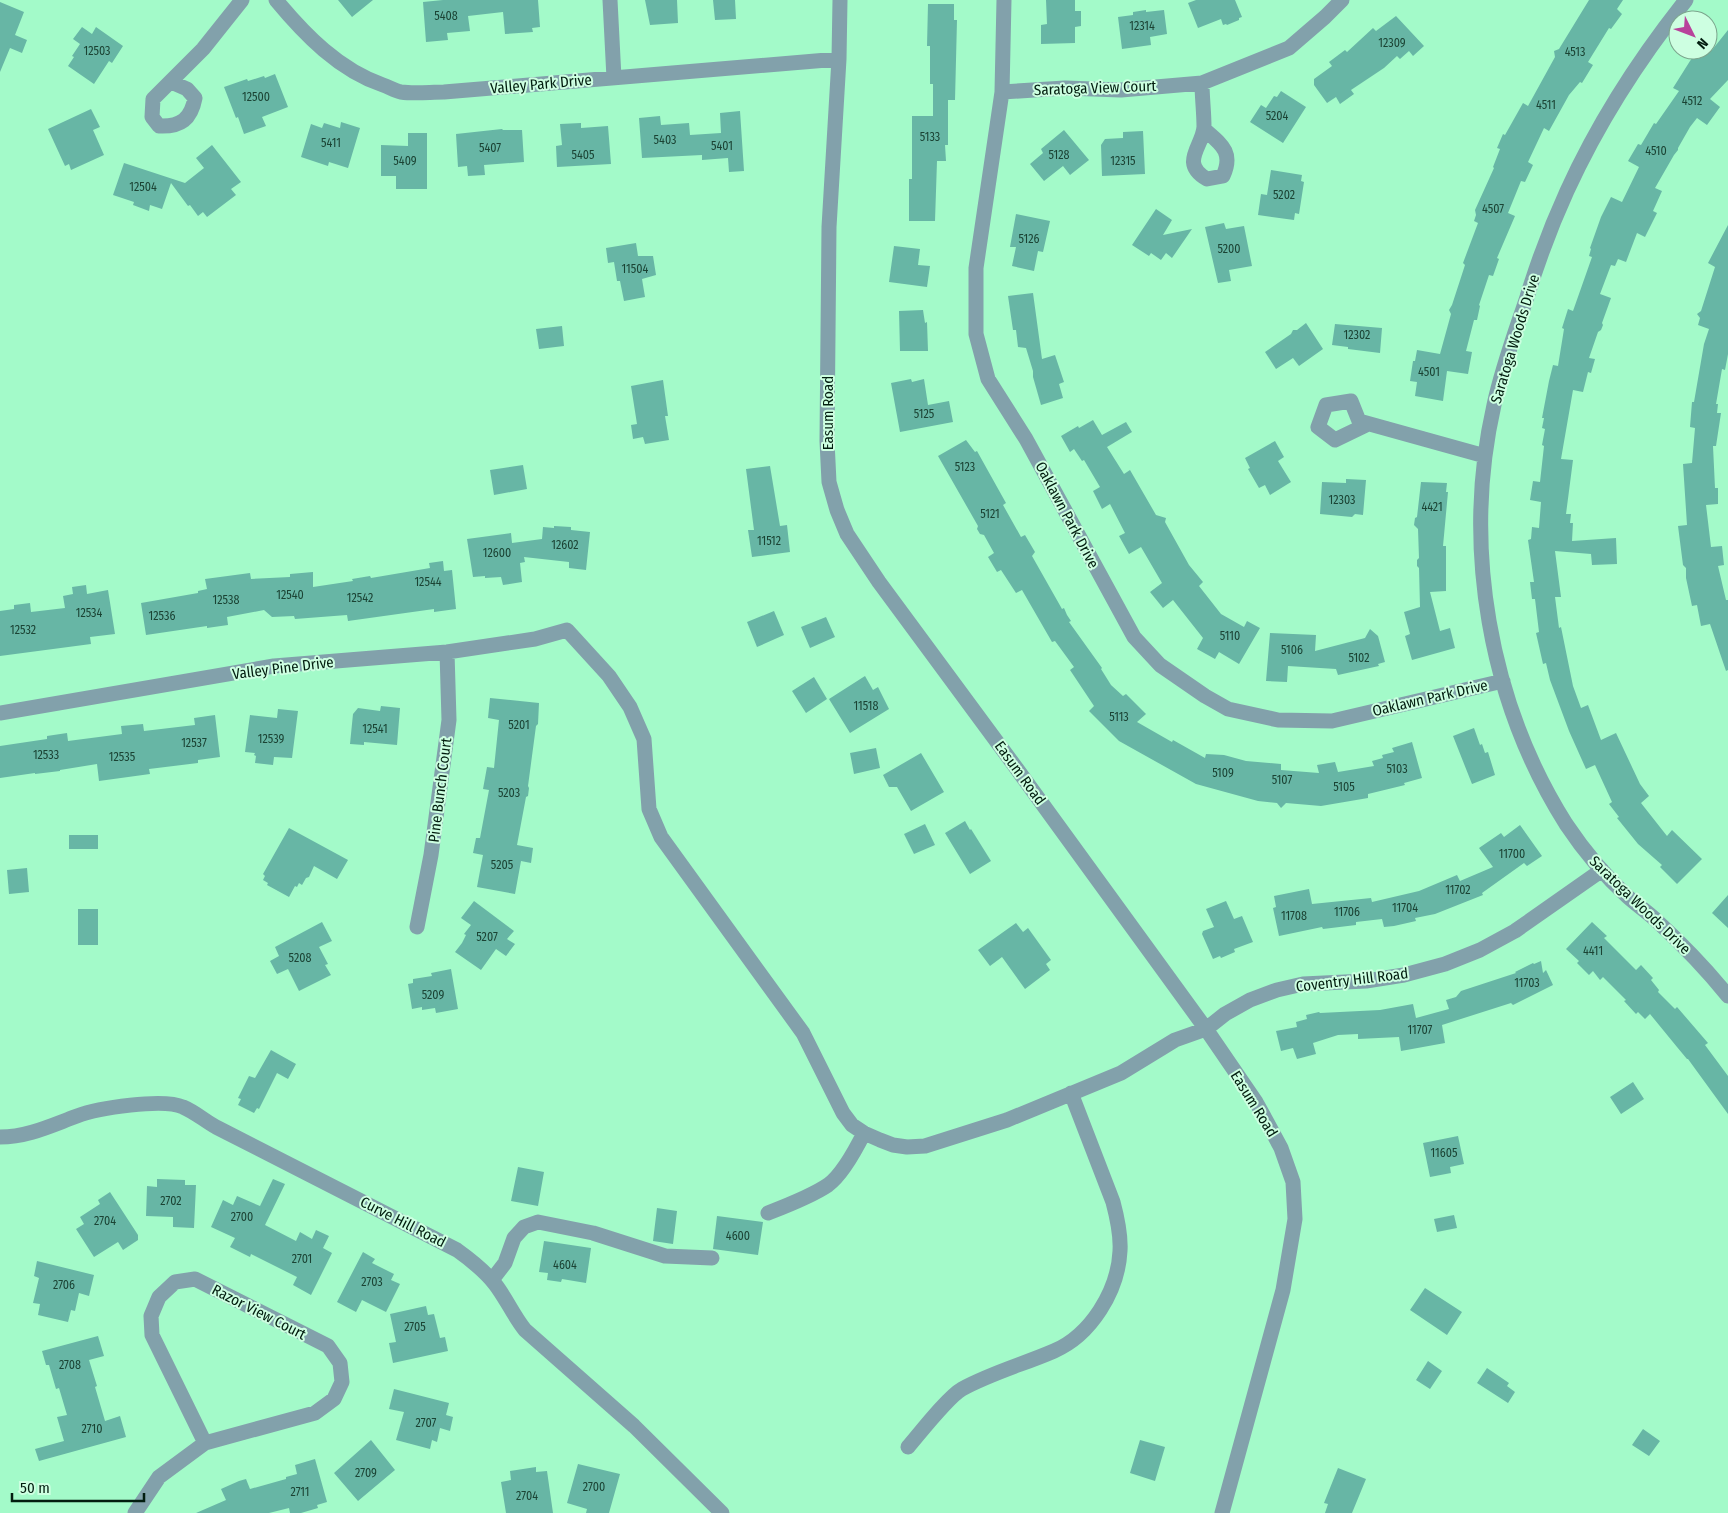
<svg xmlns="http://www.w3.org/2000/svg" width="1728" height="1513" font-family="'Fira Sans Condensed',sans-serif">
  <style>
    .building { fill: #67b6a5 }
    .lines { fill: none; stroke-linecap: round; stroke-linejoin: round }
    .minor { stroke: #82a1ab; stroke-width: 15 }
    .labels { text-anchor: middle; stroke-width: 4; stroke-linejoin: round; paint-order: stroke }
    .number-label { font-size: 12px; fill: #1b4334 }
    .street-label { font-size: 15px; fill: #021d0f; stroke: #cdffe1 }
  </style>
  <rect width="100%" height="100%" fill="#a3fac9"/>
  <!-- building -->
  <path class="building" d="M338 0H373L352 17Z
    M443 0H538L540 27 532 28 533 32 505 34 503 12 468 16 470 31 447 33 448 40 426 42 423 2Z
    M645 0H677L678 23 650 25Z
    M713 0H735L736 19 715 20Z
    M1046 0H1075V11H1081V26L1075 27V43L1041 44V25L1047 24Z
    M1196 0H1235L1242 17 1239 18V20L1227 25 1226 24 1223 25 1221 19 1198 28 1188 3Z
    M1589 0H1623L1617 9 1622 14 1611 29 1609 28 1588 62 1593 65 1582 83 1580 82 1569 95 1549 131 1544 128 1528 162 1533 165 1525 182 1521 181 1508 213 1515 216 1497 258 1499 259 1493 276 1489 275 1479 305 1480 306 1477 320H1474L1466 351 1472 352 1468 374 1447 371 1443 401 1415 396 1417 382 1410 381 1413 361H1415L1417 350 1440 354 1451 314 1449 310 1452 305 1465 265 1463 263 1478 223 1474 221 1476 215 1475 210 1494 168 1493 167 1500 149 1497 148 1503 134 1505 135 1523 103 1528 106 1555 57 1554 51 1559 49Z
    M0 2 24 12 15 35 27 40 22 53 10 48 0 72Z
    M928 4H954V20H957L955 100H948V145H945L946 161H937L935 221H909V179H912V116H933V84H930V46H927Z
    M1146 10V12L1164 10 1167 34 1150 37 1151 45 1122 49 1118 17 1133 15V12Z
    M1396 16 1424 46 1413 56 1409 51 1400 59 1397 56 1384 68 1351 90 1354 94 1340 104 1336 97 1327 103 1314 85V79L1332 66 1329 62 1345 50 1347 52 1373 28 1376 31Z
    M82 27 92 34 96 27 123 46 112 63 109 61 94 84 68 66 74 57 72 56 80 44 73 39Z
    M1728 30V80L1710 99 1720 107 1707 125 1697 118 1690 127 1678 148V150L1674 155 1655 188 1662 191 1653 211 1657 213 1645 237 1637 233 1626 262 1618 259 1615 266 1611 265 1600 294 1611 298 1602 323 1603 325 1601 330 1598 332 1589 358 1595 359 1591 373 1588 372 1583 392 1573 390 1561 459 1573 460 1566 514H1571L1570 523H1573L1572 541 1616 538 1617 564 1592 565 1591 554 1555 551 1561 597H1555L1559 628 1561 627 1573 686 1581 708 1588 705 1601 740 1616 733 1640 784 1649 796 1641 803 1667 836 1672 830 1702 859 1677 884 1660 867 1662 865 1638 844 1617 818 1619 817 1609 804 1612 802 1595 765 1586 769 1569 731 1550 680 1546 663 1543 664 1536 633 1539 632 1535 599H1532L1530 582H1534L1528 540 1531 539 1532 527 1539 528 1541 502 1530 500 1533 481 1540 482 1544 446 1542 445 1545 429 1542 428 1544 418H1542L1549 381 1553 365 1558 366 1564 329 1562 328 1568 309 1573 311 1592 257 1589 256 1591 249 1590 248 1601 217 1611 197 1622 202 1639 167 1628 161 1638 144 1641 145 1654 123 1656 124 1679 91 1673 88 1690 61 1698 50H1712Z
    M275 74 288 107 262 117 266 126 244 134 238 117 236 118 224 87 247 79 248 81 264 76 265 78Z
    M1281 91 1306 107 1283 143 1250 122 1261 105 1266 108 1274 96 1277 97Z
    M91 109 100 127 93 130 104 155 71 170 69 164 65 166 48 129Z
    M740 111 744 171 729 172 728 158 702 160V155L642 158 639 118 660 116 661 125 689 123 690 135 721 133 720 113Z
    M341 122 360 128 348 168 329 162 328 166 301 157 311 124 322 128 324 123 340 128Z
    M581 123V128L608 126 611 164 557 167 556 146 562 145 560 124Z
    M502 129 503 130H522L524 162 484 165 485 175 468 176 467 166 458 167 456 134Z
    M1064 130 1089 160 1070 175 1063 166 1044 181 1030 164 1043 153 1041 149Z
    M1143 131 1145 174 1102 176 1101 145 1105 139 1123 138V132Z
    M408 133H427V189H396V176H381V145L408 146Z
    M212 145 241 182 231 189 236 195 207 217 203 212 198 216 190 205 188 206 171 183 162 209 150 205 149 211 133 205 134 202 113 195 124 163 185 183 204 168 196 158Z
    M1271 170 1302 175 1301 181 1304 182 1299 214 1295 213 1294 220 1258 215 1261 194 1267 195Z
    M1156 209 1172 220 1163 235 1192 229 1172 258 1166 253 1161 260 1151 253 1149 256 1132 245Z
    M1016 214 1050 221 1043 252 1038 251 1034 271 1012 266 1016 247H1010Z
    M1224 223 1226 229 1244 226 1252 266 1229 270 1231 281 1218 283 1205 227Z
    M1728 225V354L1725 370 1722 369 1716 404H1718L1717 413H1721L1716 446H1713L1715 488H1718V504L1706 505 1711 547 1722 546 1724 565 1718 566 1726 600H1728V670L1726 671 1710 624 1701 626 1697 605 1692 606 1686 578V568L1683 565 1678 526 1687 525 1683 464 1692 463 1695 428 1690 427 1692 402H1694L1704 344 1709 329 1698 325 1700 318 1697 314 1701 311 1715 267 1708 263Z
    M636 243 638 256H653L656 275 642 279 645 297 624 301 620 281H617L614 262 608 263 606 248Z
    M894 246 920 249 918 265 930 266 927 287 889 282Z
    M1033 293 1042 359 1055 355 1064 382 1059 384 1063 398 1041 405 1033 377V371L1026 348 1018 347 1016 330H1013L1008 296Z
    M923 310 925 323 927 322 928 351H900L899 311Z
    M1306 323 1323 349 1299 366 1293 358 1276 369 1265 352 1291 334 1293 330H1297Z
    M1335 324 1382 328 1380 353 1348 349V347L1332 345Z
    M562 326 564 346 539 349 536 329Z
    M911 379 912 382 924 379 928 405 949 401 953 422 900 432 891 383Z
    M663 380 668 416H665L669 440 645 444 643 437 633 439 631 425 637 424 631 386Z
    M1093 420 1102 435 1126 422 1132 432 1107 447 1124 474 1130 470 1156 515 1166 518 1165 522 1189 565 1203 582 1199 586 1221 614 1244 627 1247 621 1260 628 1239 664 1219 652 1215 659 1197 649 1203 638 1173 600 1163 608 1150 592 1162 583 1141 547 1129 554 1119 536 1125 533 1110 504 1102 509 1093 491 1100 487 1084 460 1082 461 1074 449 1070 452 1061 436 1078 426 1079 428Z
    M966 440 975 452 977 451 987 469 1006 503 1003 505 1021 537 1025 535 1035 552 1032 556 1062 609 1064 608 1067 615 1071 621 1069 622 1102 668 1101 669 1111 685 1123 696 1126 694 1146 714 1137 722 1172 742 1173 740 1205 758 1206 754 1224 755 1246 761 1281 764V770L1319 773 1317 765 1335 762 1338 772 1374 766 1372 761 1383 758 1382 755 1394 752 1392 748 1412 742 1422 778 1404 783 1405 785 1368 794V798L1321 806 1286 803 1281 808 1277 803 1258 801 1196 784 1119 741 1089 711 1094 706 1070 670 1074 667 1055 641 1052 642 1022 590 1016 593 1001 570 997 572 988 557 994 553 984 535 980 534 977 529 978 526 938 456Z
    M1275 441 1284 457 1278 461 1291 482 1270 495 1265 485 1259 488 1248 469 1250 468 1245 458Z
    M523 465 527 489 494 495 490 470Z
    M770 466 780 526 787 525 790 552 752 557 748 530H754L746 469Z
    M1346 479 1366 480 1363 515 1355 514 1352 517 1320 514 1322 482 1346 483Z
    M1421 482 1447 483 1446 492H1448L1443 546H1446V591L1430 592 1440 631 1450 628 1455 648 1412 660 1405 636 1410 634 1404 612 1420 607 1419 568 1417 566V560L1419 558 1418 529 1414 525 1415 518 1417 517Z
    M554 526 571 527V530L590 532 586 570 569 568V562L524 557 525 562 520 563 522 582 503 585 501 577 485 578V576L473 577 467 539 511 533 512 543 542 539 543 527 554 528Z
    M443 561 444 571 452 570 456 609 434 612V609L348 621 347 615 295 619 294 616 272 617 264 610 227 617 228 625 207 628V626L146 635 141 603 198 593V591L207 589 205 579 250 573 251 579 290 577V574L313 572V587L353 581 352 579 370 576 371 578 430 568 429 563Z
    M86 585 87 594 108 590 115 634 90 637 91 644 0 656V611L14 609V605L30 603 31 612 65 608 63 596 73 594 72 587Z
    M774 611 784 635 757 647 747 622Z
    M826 617 835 637 810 648 801 627Z
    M1370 629 1378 636 1385 662 1378 664 1379 666 1338 675 1336 669 1288 666 1287 682 1266 681 1270 633 1316 635 1315 651 1365 638Z
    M865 676 873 690 878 687 889 709 850 733 829 699Z
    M814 677 827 699 806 713 792 691Z
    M490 698 539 703 538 724 536 726 528 786 529 788 528 796 526 797 517 845 533 848 531 863 521 861 515 894 477 887 483 855 473 853 476 838H480L489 790 483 789 487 767 494 768 499 720 488 718Z
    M381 706 400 708 397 745 364 742V745L350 744 353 714 358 708 380 711Z
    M278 709 298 711 292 758 274 757 273 765 255 763 256 756 254 755 255 753 245 752 250 715 277 718Z
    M215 715 220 757 198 760V763L149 769 150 774 99 781 97 764 60 770V771L35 774V773L0 778V746L47 739V736L67 733 68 741 122 734 121 726 143 724 144 731 195 725 194 718Z
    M1474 728 1480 745 1482 744 1485 753 1488 752 1495 775 1472 784 1453 736Z
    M876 748 880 768 854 774 850 753Z
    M921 753 944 792 911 811 897 787H889L883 775Z
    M965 821 970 830 971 829 991 861 970 874 945 833Z
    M925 824 935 845 914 854 904 834Z
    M1520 825 1542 856 1527 866 1524 863 1482 893 1483 895 1435 914 1415 918 1416 921 1394 926 1384 927 1382 919 1356 922V925L1323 929 1322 927 1279 936 1273 908 1276 907 1274 896 1309 889 1312 904 1371 898 1372 902 1419 891 1457 875 1460 881 1493 867 1479 848 1501 833 1504 837Z
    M289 828 348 860 337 879 314 866 309 877 306 878 302 885 299 883 297 887 295 886 289 897 267 885 268 883 263 880 265 876 263 874Z
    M69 835H98V849H69Z
    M27 868 29 892 9 894 7 870Z
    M1728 895V928L1712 913Z
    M474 901 514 931 507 939 515 944 506 956 496 949 481 970 455 952 462 943 466 935 464 934 471 925 461 918Z
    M1226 901 1234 919 1242 916 1253 942 1234 949 1235 952 1221 958 1220 956 1213 959 1202 934 1203 931 1214 927 1206 909Z
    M78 909H98V945H78Z
    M322 922 332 941 319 947 328 964 325 965 331 975 299 991 288 969 277 974 270 961 279 956 275 947Z
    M1592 922 1607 936 1604 938 1636 970 1641 965 1653 978 1651 980 1659 990 1658 992 1675 1009 1677 1007 1708 1043 1705 1045 1728 1076V1114L1688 1059H1687L1677 1047 1650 1014 1645 1019 1638 1012 1636 1014 1624 1001 1626 1000 1603 977 1600 980 1593 971 1589 975 1577 963 1579 961 1566 949Z
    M1016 923 1023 932 1028 928 1051 960 1046 964 1050 970 1025 989 1002 957 990 966 978 950Z
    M1541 961 1543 973 1546 970 1553 985 1513 1005 1511 1003 1442 1025 1445 1043 1401 1051 1399 1037 1358 1039V1034L1338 1035 1313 1043 1316 1054 1297 1059 1293 1048 1281 1051 1276 1031 1297 1027 1296 1022 1307 1019 1306 1015 1319 1012 1320 1013 1380 1010 1413 1004 1416 1018 1449 1009 1446 1000 1456 997 1461 991 1516 973 1515 972 1533 963 1534 964Z
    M451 969 458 1009 436 1013 435 1008 422 1010V1007L412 1009 408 984 413 983V979L432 976 431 973Z
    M271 1050 296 1064 288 1079 277 1073 259 1109 257 1108 254 1113 238 1105 241 1099 238 1098 249 1076 255 1078Z
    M1633 1082 1644 1099 1621 1114 1610 1097Z
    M1458 1136 1464 1164 1450 1167 1451 1173 1430 1177 1423 1143Z
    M518 1167 544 1172 538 1206 511 1201Z
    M157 1179 185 1180V1185H196L194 1228 173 1227V1217L146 1216 147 1186 157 1187Z
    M273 1179 285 1184 265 1225 296 1241 300 1232 312 1239 316 1230 329 1236 323 1248 332 1253 311 1295 293 1285 297 1277 251 1254 250 1257 230 1247 235 1238 211 1227 223 1200 233 1205 237 1196 260 1206Z
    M110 1192 138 1235V1240L123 1250 118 1242 94 1257 76 1229 84 1224 80 1217 100 1204 98 1200Z
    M657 1208 677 1211 673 1244 653 1241Z
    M1454 1215 1457 1228 1437 1232 1434 1219Z
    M717 1216 763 1222 758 1255 713 1249Z
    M544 1241 591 1248 586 1283 562 1279 561 1282 547 1280 548 1273 539 1272Z
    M363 1252 375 1259 372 1263 394 1274 391 1280 400 1284 386 1312 362 1300 356 1312 337 1302Z
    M37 1261 94 1275 89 1296 79 1293 75 1311 71 1310 68 1322 38 1315 40 1304 33 1303 39 1278 34 1276Z
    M1425 1288 1462 1312 1447 1335 1410 1310Z
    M426 1306 428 1315 434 1314 440 1338 445 1337 448 1351 393 1363 389 1343 396 1342 390 1314Z
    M98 1336 104 1356 89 1360 97 1386 95 1387 105 1421 120 1416 126 1437 39 1461 35 1449 64 1441 57 1417 67 1415 59 1388 56 1389 49 1365H46L42 1351Z
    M1428 1361 1442 1371 1430 1389 1416 1380Z
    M1487 1368 1509 1383 1507 1386 1515 1392 1508 1403 1477 1383Z
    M394 1389 449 1403 446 1415 453 1417 450 1431 440 1428 437 1442 432 1440 430 1449 396 1440 404 1412 389 1409Z
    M1643 1429 1660 1441 1649 1456 1632 1445Z
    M371 1440 395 1470 358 1501 334 1473Z
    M1140 1440 1165 1447 1155 1481 1130 1473Z
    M315 1459 327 1502 317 1505 318 1508 301 1513H290L289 1508 269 1513H196L226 1500 221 1489 239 1481 246 1479 250 1489 286 1479V1477L297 1474 295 1465Z
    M578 1464 620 1474 609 1513H586L587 1509 567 1503Z
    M536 1467V1472L547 1471 553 1513H506L501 1482 511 1480 510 1471Z
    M1338 1468 1366 1479 1352 1513H1325L1328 1504 1324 1503Z"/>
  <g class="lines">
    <!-- minor -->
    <path class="minor" d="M276 0C305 35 339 70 383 85 389 87 395 91 401 92 415 94 430 92 444 92L839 59
      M610 0 614 78
      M840 0 839 59 829 227 827 441 829 482 837 510 847 534 879 582 1017 769 1206 1029 1256 1102 1267 1122 1281 1148 1293 1182 1295 1219 1283 1290 1222 1513
      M1004 0 1002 92 976 268V334L988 379 1026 439 1134 637 1160 665 1205 696 1228 709 1278 720 1332 721 1503 681
      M1686 0C1639 59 1598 123 1567 191 1551 226 1538 261 1527 297 1515 333 1502 368 1494 405 1462 546 1489 702 1566 824 1584 851 1604 875 1628 897 1638 906 1649 913 1658 922 1683 945 1707 970 1728 996
      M171 82 187 89 195 98C191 119 181 127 159 126L152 117 153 99 203 49 242 0
      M1202 83C1202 97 1204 112 1204 127 1203 146 1179 163 1207 179L1223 176C1234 152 1221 144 1204 129
      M1002 92 1065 88 1121 90 1202 83 1289 48 1325 17 1342 0
      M1366 425 1335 440 1318 427 1326 405 1351 401 1359 421 1485 456
      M0 713 274 666 447 652 535 639 567 630 609 676 630 707 644 739 649 809 661 837 803 1033 843 1113 852 1125 864 1133 880 1140 893 1145 907 1147 925 1146 1007 1120 1121 1073 1175 1040 1206 1029 1225 1014 1250 1000 1277 990 1303 984 1366 981 1404 975 1445 964 1480 950 1515 931 1602 870
      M417 927 431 855 449 720 447 652
      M0 1137C28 1137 52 1125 77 1116 98 1108 163 1098 183 1107 195 1112 205 1121 216 1127L457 1250C471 1260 484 1270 495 1284 506 1298 513 1315 525 1330L634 1426 722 1513
      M768 1213C786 1206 812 1196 828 1185 843 1174 856 1149 864 1133
      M492 1280 505 1263 514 1238 524 1227 538 1222 593 1233 665 1256 712 1258
      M908 1447C920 1433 948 1397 962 1389 991 1373 1024 1364 1054 1351 1091 1335 1118 1291 1120 1251 1121 1235 1117 1217 1113 1202L1071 1093
      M135 1513 159 1477 205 1443 315 1413 334 1399 342 1382 340 1363 328 1346 195 1279 175 1282 159 1297 151 1316 152 1335 205 1443"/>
  </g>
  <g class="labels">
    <!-- number labels -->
    <g class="number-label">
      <text x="446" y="20">5408</text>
      <text x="1142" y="30">12314</text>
      <text x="1392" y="47">12309</text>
      <text x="97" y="55">12503</text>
      <text x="1575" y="56">4513</text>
      <text x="256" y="101">12500</text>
      <text x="1692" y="105">4512</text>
      <text x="1546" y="109">4511</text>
      <text x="1277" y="120">5204</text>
      <text x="930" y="141">5133</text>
      <text x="665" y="144">5403</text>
      <text x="331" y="147">5411</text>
      <text x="722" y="150">5401</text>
      <text x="490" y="152">5407</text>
      <text x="1656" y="155">4510</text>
      <text x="583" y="159">5405</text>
      <text x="1059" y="159">5128</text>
      <text x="405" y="165">5409</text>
      <text x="1123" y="165">12315</text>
      <text x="143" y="191">12504</text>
      <text x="1284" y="199">5202</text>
      <text x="1493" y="213">4507</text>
      <text x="1029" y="243">5126</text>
      <text x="1229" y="253">5200</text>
      <text x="635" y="273">11504</text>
      <text x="1357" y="339">12302</text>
      <text x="1429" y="376">4501</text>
      <text x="924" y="418">5125</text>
      <text x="965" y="471">5123</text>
      <text x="1342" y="504">12303</text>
      <text x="1432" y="511">4421</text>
      <text x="990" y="518">5121</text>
      <text x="769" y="545">11512</text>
      <text x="565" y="549">12602</text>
      <text x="497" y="557">12600</text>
      <text x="428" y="586">12544</text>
      <text x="290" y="599">12540</text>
      <text x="360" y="602">12542</text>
      <text x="226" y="604">12538</text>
      <text x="89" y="617">12534</text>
      <text x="162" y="620">12536</text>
      <text x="23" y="634">12532</text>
      <text x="1230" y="640">5110</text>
      <text x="1292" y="654">5106</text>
      <text x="1359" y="662">5102</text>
      <text x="866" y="710">11518</text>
      <text x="1119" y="721">5113</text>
      <text x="519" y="729">5201</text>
      <text x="375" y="733">12541</text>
      <text x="271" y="743">12539</text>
      <text x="194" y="747">12537</text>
      <text x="46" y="759">12533</text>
      <text x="122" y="761">12535</text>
      <text x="1397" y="773">5103</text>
      <text x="1223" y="777">5109</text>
      <text x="1282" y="784">5107</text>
      <text x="1344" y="791">5105</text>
      <text x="509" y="797">5203</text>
      <text x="1512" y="858">11700</text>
      <text x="502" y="869">5205</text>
      <text x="1458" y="894">11702</text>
      <text x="1405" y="912">11704</text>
      <text x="1347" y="916">11706</text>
      <text x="1294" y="920">11708</text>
      <text x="487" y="941">5207</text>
      <text x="1593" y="955">4411</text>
      <text x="300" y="962">5208</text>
      <text x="1527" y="987">11703</text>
      <text x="433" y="999">5209</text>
      <text x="1420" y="1034">11707</text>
      <text x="1444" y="1157">11605</text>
      <text x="171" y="1205">2702</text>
      <text x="242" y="1221">2700</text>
      <text x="105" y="1225">2704</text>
      <text x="738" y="1240">4600</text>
      <text x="302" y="1263">2701</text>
      <text x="565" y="1269">4604</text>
      <text x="372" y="1286">2703</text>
      <text x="64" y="1289">2706</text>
      <text x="415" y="1331">2705</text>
      <text x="70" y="1369">2708</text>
      <text x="426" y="1427">2707</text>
      <text x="92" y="1433">2710</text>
      <text x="366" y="1477">2709</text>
      <text x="594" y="1491">2700</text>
      <text x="300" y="1496">2711</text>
      <text x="527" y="1500">2704</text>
    </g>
    <!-- street labels -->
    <g class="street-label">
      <text transform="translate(541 84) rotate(-5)" y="5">Valley Park Drive</text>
      <text transform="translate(1095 88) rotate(-2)" y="5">Saratoga View Court</text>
      <text transform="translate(1515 339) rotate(-73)" y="5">Saratoga Woods Drive</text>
      <text transform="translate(828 413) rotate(-90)" y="5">Easum Road</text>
      <text transform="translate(1067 515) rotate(62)" y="5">Oaklawn Park Drive</text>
      <text transform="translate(283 668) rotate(-7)" y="5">Valley Pine Drive</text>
      <text transform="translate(1430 698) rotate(-13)" y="5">Oaklawn Park Drive</text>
      <text transform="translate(1020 773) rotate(54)" y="5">Easum Road</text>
      <text transform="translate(440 790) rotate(-83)" y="5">Pine Bunch Court</text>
      <text transform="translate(1640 905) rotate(44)" y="5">Saratoga Woods Drive</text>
      <text transform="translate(1352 980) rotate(-7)" y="5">Coventry Hill Road</text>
      <text transform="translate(1254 1104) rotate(58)" y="5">Easum Road</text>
      <text transform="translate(403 1222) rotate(27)" y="5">Curve Hill Road</text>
      <text transform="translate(259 1312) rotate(27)" y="5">Razor View Court</text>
    </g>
  </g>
  <!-- north arrow -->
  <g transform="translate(1693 35) rotate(132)"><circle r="24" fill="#cdffe1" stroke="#7ca58d"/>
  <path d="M0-4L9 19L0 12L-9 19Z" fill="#b8439b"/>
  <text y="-8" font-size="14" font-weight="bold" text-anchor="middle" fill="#021d0f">N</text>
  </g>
  <!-- scale -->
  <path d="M12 1493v8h132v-8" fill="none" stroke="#021d0f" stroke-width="2.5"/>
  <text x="20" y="1493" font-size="15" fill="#021d0f" stroke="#cdffe1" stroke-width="4" paint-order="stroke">50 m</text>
</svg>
